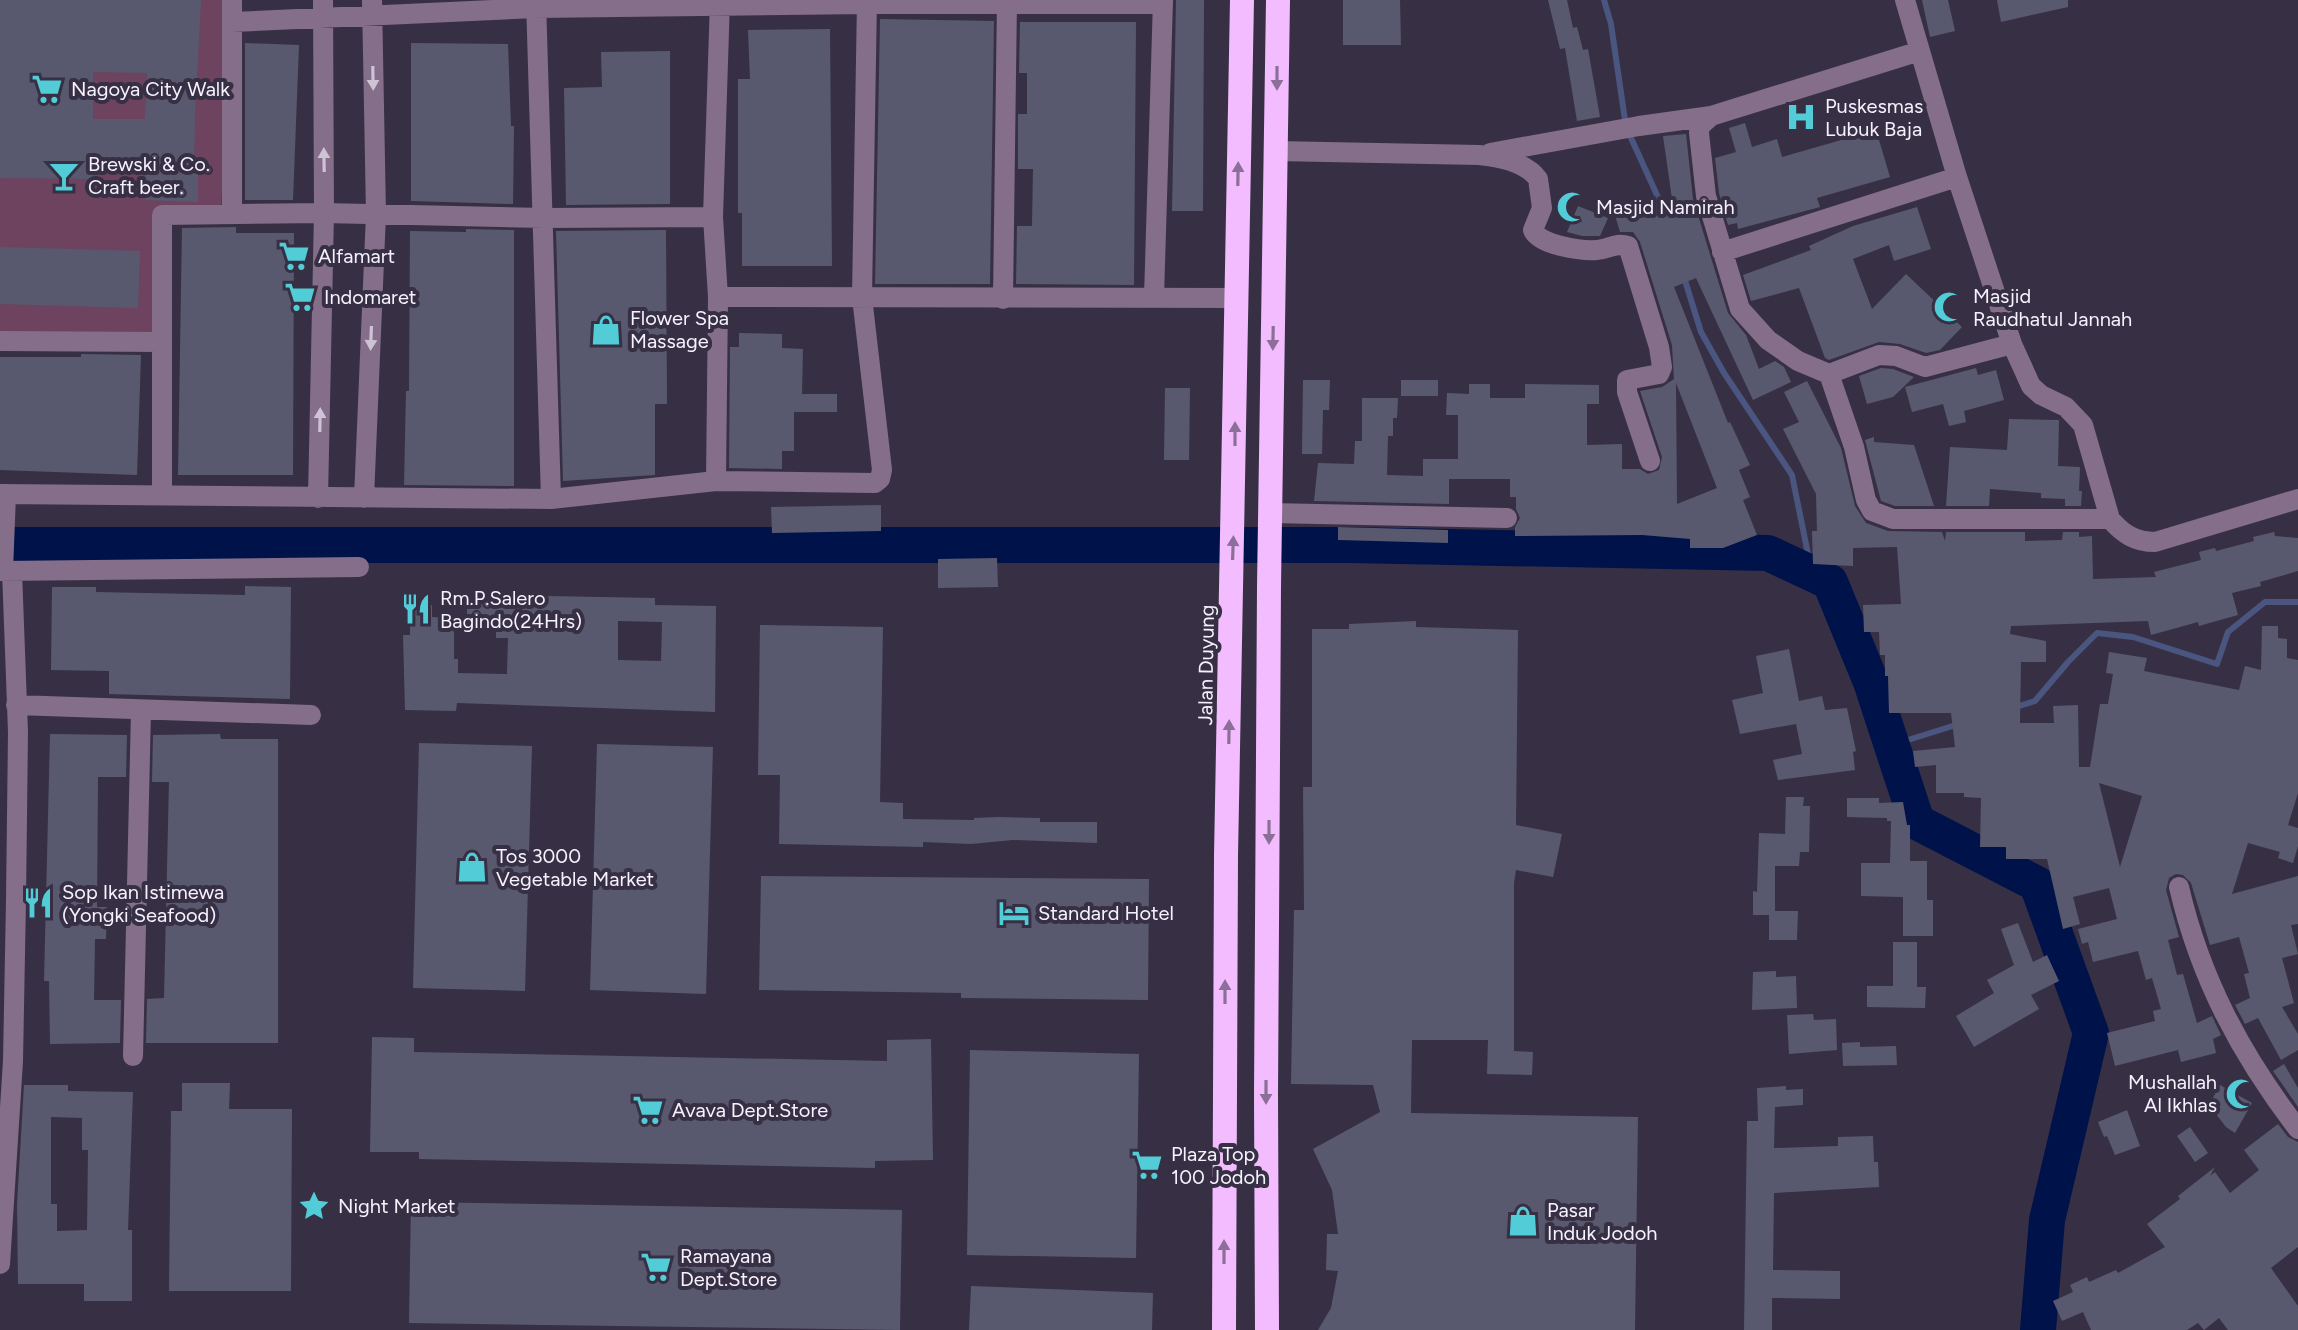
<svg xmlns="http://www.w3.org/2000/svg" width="2298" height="1330" font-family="Figtree,sans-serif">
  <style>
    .green { fill: #6d435f }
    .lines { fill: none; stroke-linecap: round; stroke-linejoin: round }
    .stream { stroke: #4a5580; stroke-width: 6 }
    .river { stroke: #00124a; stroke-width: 36 }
    .building { fill: #58596f; fill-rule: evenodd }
    .street { stroke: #846e89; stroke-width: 20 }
    .highway { stroke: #f3bcfe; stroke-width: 24 }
    .oneway { fill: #cec3d5 }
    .oneway2 { fill: #8c6f98 }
    .labels { text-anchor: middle; stroke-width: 8; stroke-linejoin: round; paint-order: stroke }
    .poi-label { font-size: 20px; fill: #f6f1fe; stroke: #373044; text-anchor: start }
    .street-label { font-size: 20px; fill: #f6f1fe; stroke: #373044 }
  </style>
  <rect width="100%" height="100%" fill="#373044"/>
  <!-- green -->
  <path class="green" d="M0 0H229L221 218 168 222 171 334 0 332Z"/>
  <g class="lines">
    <!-- stream -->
    <path class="stream" d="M1604 0 1611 24 1626 127 1662 206
      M1683 274 1701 332 1724 373 1792 475 1812 574
      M2016 707 2035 701 2068 662 2097 633 2133 637 2217 664 2228 632 2265 602H2298
      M1892 745 1959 724"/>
    <!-- river -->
    <path class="river" d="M0 545H1349L1768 553 1830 582 1871 682 1917 822 2037 884 2091 1033 2047 1220 2038 1330"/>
  </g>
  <!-- building -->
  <path class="building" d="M0 0H201L195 114 194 169H198V202L145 200V163H93V179L0 178ZM93 72 147 73 145 119H93Z
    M1176 0H1204L1203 211H1172Z
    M1343 0H1400L1401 45H1343Z
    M1548 0H1567L1573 28 1577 27 1583 50 1588 49 1600 117 1577 121 1565 48 1560 49Z
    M1922 0H1948L1955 31 1930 37Z
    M1997 0H2068V7L2001 22Z
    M880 19 994 21 990 284H875Z
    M1020 22H1136L1134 285 1016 284 1017 226H1032L1033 169H1018V114H1027V73H1019Z
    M830 29 832 266H742V213H738V79H750L748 30Z
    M245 43 299 45 293 200H245Z
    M411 43 508 44 511 126H514L513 204 411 201Z
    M670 51V204L566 205 564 88 602 87 601 52Z
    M1745 123 1752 147 1777 139 1782 157 1876 130 1890 177 1817 198 1820 207 1738 229 1737 223 1728 225 1719 193 1715 158 1736 152 1729 128Z
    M1686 134 1693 199 1728 313 1746 335 1759 369 1775 361 1784 367 1791 382 1753 400 1696 278 1674 287 1728 423 1730 422 1750 465 1739 470 1750 497 1743 500 1757 535 1723 548H1690V539L1642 535 1515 536V527L1520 518 1516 509V497H1510V479H1449V504L1314 501 1318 463 1354 464 1355 441H1362V398H1398L1397 418H1393V436H1388L1387 475 1423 476V459H1458V415H1446L1447 393 1469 394V384H1490V398H1525V384L1599 385V404H1587V445L1622 444V469H1640L1648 474 1659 470 1662 457 1640 391 1662 387 1674 379 1672 345 1640 242 1633 232H1620L1615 215 1672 199 1663 136ZM1676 383 1717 488 1677 504Z
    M1578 206 1608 218 1600 236H1582L1567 232Z
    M1917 207 1931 249 1894 261 1889 245 1853 259 1872 309 1906 274 1962 327 1940 350 1926 353 1900 344 1879 342 1829 360 1825 358 1799 288 1751 301 1743 275 1811 250 1809 246 1853 226Z
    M236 227V233H294L293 475H178L182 228Z
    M466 229 514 230V486L404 485 406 391H409L410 231 466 232Z
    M666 230 667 404H655V475L563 481 556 231Z
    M0 247 140 251 138 308 0 304Z
    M739 333 782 334V348L803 349 802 394H837V412H794V451H782V469L729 468 730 347H739Z
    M81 354 141 355 137 475 0 470V357H81Z
    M1881 368 1893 369 1914 377 1893 397 1867 404 1859 376Z
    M1976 368 1978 375 1996 370 2004 400 1964 411 1966 422 1949 426 1943 404 1912 412 1905 387Z
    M1303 380H1330L1329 410H1323L1322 454H1302Z
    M1401 380H1438V396H1401Z
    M1807 381 1841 448 1855 506 1866 523 1888 531 1942 532 1945 541 1946 532H2025V541L2062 540 2063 532H2079V537L2092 536 2093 579 2156 577 2154 572 2201 560 2199 552 2215 548 2216 551 2254 541 2253 537 2274 532 2275 536 2298 538V571L2260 582 2261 586 2232 593 2238 615 2199 626 2198 622 2151 635 2148 621 2011 626 2010 634 2046 641V662H2021L2020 723H2054L2053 706 2078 705 2079 767H2090L2100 704H2108L2113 674 2106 673 2109 652 2147 658 2144 671 2239 690 2245 666 2261 670 2262 626H2278V638L2287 639V658L2298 660V793L2288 825 2298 828V846L2293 863 2278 858 2280 852 2248 843 2232 894 2298 876V924L2291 925 2298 954 2282 958 2294 1003 2282 1007 2298 1034V1050L2281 1060 2258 1018 2245 1024 2235 1005 2250 998 2244 974 2249 973 2239 937 2210 945 2191 883 2183 875 2176 874 2169 878 2166 890 2179 937 2168 940 2177 975 2183 974 2197 1023 2212 1016 2221 1035 2213 1039 2216 1053 2181 1062 2178 1050 2115 1066 2107 1033 2155 1021 2153 1011 2161 1009 2152 978 2146 980 2138 951 2093 962 2088 942 2082 944 2078 929 2117 919 2109 888 2073 897 2080 924 2063 929 2047 859H2006V847H1980L1981 798 1964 797V793H1936V765L1915 767 1913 751 1955 747 1951 713H1889L1888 676H1885V655H1880L1879 632H1864L1863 605 1901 604 1897 547 1853 548V566L1813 564 1812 531H1817L1816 494 1783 429 1799 422 1784 392ZM2099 783 2142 796 2120 867Z
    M1165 388H1190L1189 460H1164Z
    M2009 419 2059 420 2058 466 2080 467 2079 491H2082L2081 506H2065V499L2041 498V493L1990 489 1989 506H1946L1950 447 2007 450Z
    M1874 437V442L1914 445 1934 506H1895L1881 501 1865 440Z
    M881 505V531L772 533 771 507Z
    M1338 527 1448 530V543L1338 540Z
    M997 558 998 587 938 588V559Z
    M245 586 291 587 290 699 109 694V671L51 670 52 587H96V592L245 595Z
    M546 596 655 598V605L716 606 715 712 457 703 456 711 405 710 403 635H410V605H432V617L454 618V659H458V673L507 674 508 638H496V621H467V598L528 602V599L546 600ZM618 621 662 622 661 661 618 660Z
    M1416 621V627L1518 630 1516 825 1562 834 1553 877 1516 870 1514 883V1051L1533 1052 1532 1075 1487 1074 1488 1040H1412L1411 1113 1638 1117 1635 1330H1318L1331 1308 1338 1271 1326 1270 1327 1234H1338L1332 1190 1313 1149 1380 1112 1373 1085 1291 1084 1294 910H1304L1303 787H1312V629H1349V624Z
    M760 625 883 627 880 802 903 803V819L974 820V818L998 817 1040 818V822H1097V843L1013 840 971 844 923 842V847L779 844 780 775H758Z
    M1789 649 1799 701 1822 696 1825 710 1847 708 1856 751 1853 752 1855 770 1778 780 1773 760 1802 754 1796 724 1740 734 1732 700 1763 693 1756 656Z
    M50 734 127 735 126 777H98L97 907H107L106 939H95L94 1000H121L120 1043 50 1044 49 981H44Z
    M220 734 221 739H278V1043H146L147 999 164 998 169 782H152L153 735Z
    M419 743 532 746 525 991 413 988Z
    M597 744 713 747 706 994 590 990Z
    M1786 797H1804L1803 806H1810L1809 852H1800L1799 866H1775V911H1798L1797 940H1769V915H1753V891L1757 892 1759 833 1785 834Z
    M1847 798H1879V803L1903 802 1907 825H1910V861H1927V900H1933V936H1903V897L1861 896V863H1890L1891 821H1887V818L1847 817Z
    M761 876 1149 879 1148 1000 961 998V993L759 990Z
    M2018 923 2033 962 2047 955 2059 981 2031 995 2039 1009 1974 1047 1956 1016 1994 993 1987 980 2014 965 2001 929Z
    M1893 942H1917V987H1926L1925 1008 1867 1007V986H1893Z
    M1776 971V977L1796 976 1797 1008 1752 1010 1753 972Z
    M1813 1014 1814 1020 1836 1019 1837 1050 1789 1054 1787 1015Z
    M372 1037 414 1038V1052L887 1061V1040L931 1039 933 1160 875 1161V1168L419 1159V1152H370Z
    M1860 1042V1047L1896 1046 1897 1065 1843 1066 1842 1043Z
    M970 1050 1139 1054 1136 1258 967 1255Z
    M2284 1064 2298 1088V1107L2273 1071Z
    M182 1083H230L229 1109H292L291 1291H169L171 1111H182Z
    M24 1085H68V1091L133 1092 128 1230H132V1301H84V1284H18L17 1204ZM51 1117 82 1118V1150H88L87 1230 57 1231V1204H51Z
    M2220 1085 2252 1103 2235 1133 2226 1127 2209 1105Z
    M1786 1086V1090L1803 1089V1105L1775 1107 1774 1148 1838 1146V1137L1873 1136 1874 1162H1878L1879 1187 1774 1193 1773 1270 1840 1271V1299L1772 1298V1330H1744L1747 1121H1758L1757 1088Z
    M2127 1110 2140 1146 2115 1155 2107 1136 2104 1137 2098 1122Z
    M2278 1124 2288 1137 2298 1142V1247L2271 1268 2298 1306V1330H2228L2219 1318 2204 1330 2198 1323 2187 1330H2091L2083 1312 2062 1321 2053 1301 2073 1292 2070 1285 2087 1277 2089 1282 2116 1270 2118 1273 2165 1247 2147 1224 2180 1199 2178 1196 2215 1167 2210 1176 2215 1172 2230 1193 2259 1170 2244 1150Z
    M2190 1127 2208 1153 2195 1162 2177 1136Z
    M411 1202 902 1210 900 1330 409 1323Z
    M971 1286 1153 1293 1152 1330H969Z"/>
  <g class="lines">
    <!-- street -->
    <path class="street" d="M232 0V215
      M536 0 551 499
      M1905 0 1957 177 2012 344 2031 386 2041 395 2066 407 2083 425 2110 519C2123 534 2135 542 2155 542L2298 499
      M232 22 536 8 867 4H1163
      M1711 116 1700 126 1699 133 1706 196 1740 309 1768 340 1798 361 1829 374 1879 355 1896 356 1925 367 2012 344
      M1276 151 1479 155C1499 157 1526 162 1538 179L1542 208 1533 230C1539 245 1581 251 1597 250 1609 249 1616 242 1628 246L1659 347 1662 367 1659 374 1627 380V392L1650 461
      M1490 153 1639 126 1711 116 1920 51
      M1722 252 1957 177
      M718 297 1236 298
      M1154 297 1163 0
      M1003 299 1007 0
      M0 341 162 342
      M1829 374 1854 447 1866 500 1872 511 1893 519H2110
      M716 481 718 297 713 217 720 0
      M0 494 551 499 716 481 875 483 880 479 882 470 862 297 867 0
      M162 494V215L324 213 544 218 713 217
      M318 498 324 213 323 0
      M364 498 376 214 372 0
      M1270 513 1507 518
      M0 571 359 567
      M3 571 6 494
      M16 705 311 715
      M2179 887C2200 978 2241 1055 2298 1129
      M133 1056 141 711
      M0 1264 13 1061 16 900 18 732 12 571"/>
    <!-- highway -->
    <path class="highway" d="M1224 1330 1226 856 1242 0
      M1267 1330 1266 1095 1269 586 1278 0"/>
  </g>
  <!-- one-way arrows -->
  <defs><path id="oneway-solid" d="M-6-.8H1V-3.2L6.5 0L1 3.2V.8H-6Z" transform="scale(2)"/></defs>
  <g class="oneway">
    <use href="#oneway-solid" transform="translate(373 78) rotate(89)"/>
    <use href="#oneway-solid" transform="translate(324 160) rotate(-91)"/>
    <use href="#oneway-solid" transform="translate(371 338) rotate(92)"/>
    <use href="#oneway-solid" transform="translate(320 420) rotate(-89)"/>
  </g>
  <g class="oneway2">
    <use href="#oneway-solid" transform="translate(1277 78) rotate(90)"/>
    <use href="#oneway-solid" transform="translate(1238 174) rotate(-89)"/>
    <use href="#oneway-solid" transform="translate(1273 338) rotate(91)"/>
    <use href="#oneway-solid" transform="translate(1235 434) rotate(-90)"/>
    <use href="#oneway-solid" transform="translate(1233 548) rotate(-88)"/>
    <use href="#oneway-solid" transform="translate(1229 732) rotate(-89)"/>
    <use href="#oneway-solid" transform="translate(1269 832) rotate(90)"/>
    <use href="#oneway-solid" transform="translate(1225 992) rotate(-90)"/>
    <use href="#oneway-solid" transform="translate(1266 1092) rotate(90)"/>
    <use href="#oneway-solid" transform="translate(1224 1252) rotate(-90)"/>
  </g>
  <!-- icons -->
  <defs>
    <g id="supermarket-bare" transform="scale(2.4)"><path d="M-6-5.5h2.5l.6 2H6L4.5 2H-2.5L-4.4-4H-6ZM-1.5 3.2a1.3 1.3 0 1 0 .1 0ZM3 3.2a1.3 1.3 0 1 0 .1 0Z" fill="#52ccd6" stroke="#373044" stroke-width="2.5" paint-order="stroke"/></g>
    <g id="hospital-bare" transform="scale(2.4)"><path d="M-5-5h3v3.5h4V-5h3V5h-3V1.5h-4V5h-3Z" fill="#52ccd6" stroke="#373044" stroke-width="2.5" paint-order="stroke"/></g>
    <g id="bar-bare" transform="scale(2.4)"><path d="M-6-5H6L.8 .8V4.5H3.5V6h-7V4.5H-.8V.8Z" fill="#52ccd6" stroke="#373044" stroke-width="2.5" paint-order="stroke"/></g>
    <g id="mosque-bare" transform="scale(2.4)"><path d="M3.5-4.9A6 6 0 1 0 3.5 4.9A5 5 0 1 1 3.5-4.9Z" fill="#52ccd6" stroke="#373044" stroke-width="2.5" paint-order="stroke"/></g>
    <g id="shop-bare" transform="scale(2.4)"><path d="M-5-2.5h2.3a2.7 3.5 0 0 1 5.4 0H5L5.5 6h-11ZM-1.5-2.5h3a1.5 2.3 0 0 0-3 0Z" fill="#52ccd6" stroke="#373044" stroke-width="2.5" paint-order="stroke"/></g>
    <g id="restaurant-bare" transform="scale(2.4)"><path d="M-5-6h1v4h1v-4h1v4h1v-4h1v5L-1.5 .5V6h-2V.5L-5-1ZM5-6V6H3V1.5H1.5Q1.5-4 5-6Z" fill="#52ccd6" stroke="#373044" stroke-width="2.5" paint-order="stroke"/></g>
    <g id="hotel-bare" transform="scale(2.4)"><path d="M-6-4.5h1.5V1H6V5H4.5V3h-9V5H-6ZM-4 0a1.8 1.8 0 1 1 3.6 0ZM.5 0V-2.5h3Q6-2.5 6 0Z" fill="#52ccd6" stroke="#373044" stroke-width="2.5" paint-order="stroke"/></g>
    <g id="sight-bare" transform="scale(2.4)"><path d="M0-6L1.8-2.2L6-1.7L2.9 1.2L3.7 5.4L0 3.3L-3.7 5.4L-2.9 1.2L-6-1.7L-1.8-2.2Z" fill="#52ccd6" stroke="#373044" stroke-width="2.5" paint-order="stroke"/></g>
  </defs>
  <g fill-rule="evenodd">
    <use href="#supermarket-bare" x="47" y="89"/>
    <use href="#hospital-bare" x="1801" y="117"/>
    <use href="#bar-bare" x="64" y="176"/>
    <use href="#mosque-bare" x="1572" y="207"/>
    <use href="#supermarket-bare" x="294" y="256"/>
    <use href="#supermarket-bare" x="300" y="297"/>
    <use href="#mosque-bare" x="1949" y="307"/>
    <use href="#shop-bare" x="606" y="330"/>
    <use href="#restaurant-bare" x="416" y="609"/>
    <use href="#shop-bare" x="472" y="867"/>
    <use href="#restaurant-bare" x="38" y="903"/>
    <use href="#hotel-bare" x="1014" y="913"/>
    <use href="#mosque-bare" x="2241" y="1094"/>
    <use href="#supermarket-bare" x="648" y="1110"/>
    <use href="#supermarket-bare" x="1147" y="1165"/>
    <use href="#sight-bare" x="314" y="1206"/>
    <use href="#shop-bare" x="1523" y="1221"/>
    <use href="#supermarket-bare" x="656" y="1267"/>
  </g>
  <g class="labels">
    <!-- poi labels -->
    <g class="poi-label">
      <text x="71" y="96">Nagoya City Walk</text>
      <text x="1825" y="113">Puskesmas<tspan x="1825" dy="23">Lubuk Baja</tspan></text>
      <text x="88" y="171">Brewski &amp; Co.<tspan x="88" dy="23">Craft beer.</tspan></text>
      <text x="1596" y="214">Masjid Namirah</text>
      <text x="318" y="263">Alfamart</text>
      <text x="1973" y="303">Masjid<tspan x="1973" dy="23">Raudhatul Jannah</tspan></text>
      <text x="324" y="304">Indomaret</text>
      <text x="630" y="325">Flower Spa<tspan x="630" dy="23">Massage</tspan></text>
      <text x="440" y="605">Rm.P.Salero<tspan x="440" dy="23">Bagindo(24Hrs)</tspan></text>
      <text x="496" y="863">Tos 3000<tspan x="496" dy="23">Vegetable Market</tspan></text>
      <text x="62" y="899">Sop Ikan Istimewa<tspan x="62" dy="23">(Yongki Seafood)</tspan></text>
      <text x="1038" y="920">Standard Hotel</text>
      <text x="2217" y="1089" text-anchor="end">Mushallah<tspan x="2217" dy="23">Al Ikhlas</tspan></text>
      <text x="672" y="1117">Avava Dept.Store</text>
      <text x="1171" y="1161">Plaza Top<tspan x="1171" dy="23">100 Jodoh</tspan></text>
      <text x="338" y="1213">Night Market</text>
      <text x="1547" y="1217">Pasar<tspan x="1547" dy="23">Induk Jodoh</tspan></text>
      <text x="680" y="1263">Ramayana<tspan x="680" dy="23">Dept.Store</tspan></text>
    </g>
    <!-- street labels -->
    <g class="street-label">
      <text transform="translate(1206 665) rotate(-89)" y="7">Jalan Duyung</text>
    </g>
  </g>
</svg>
